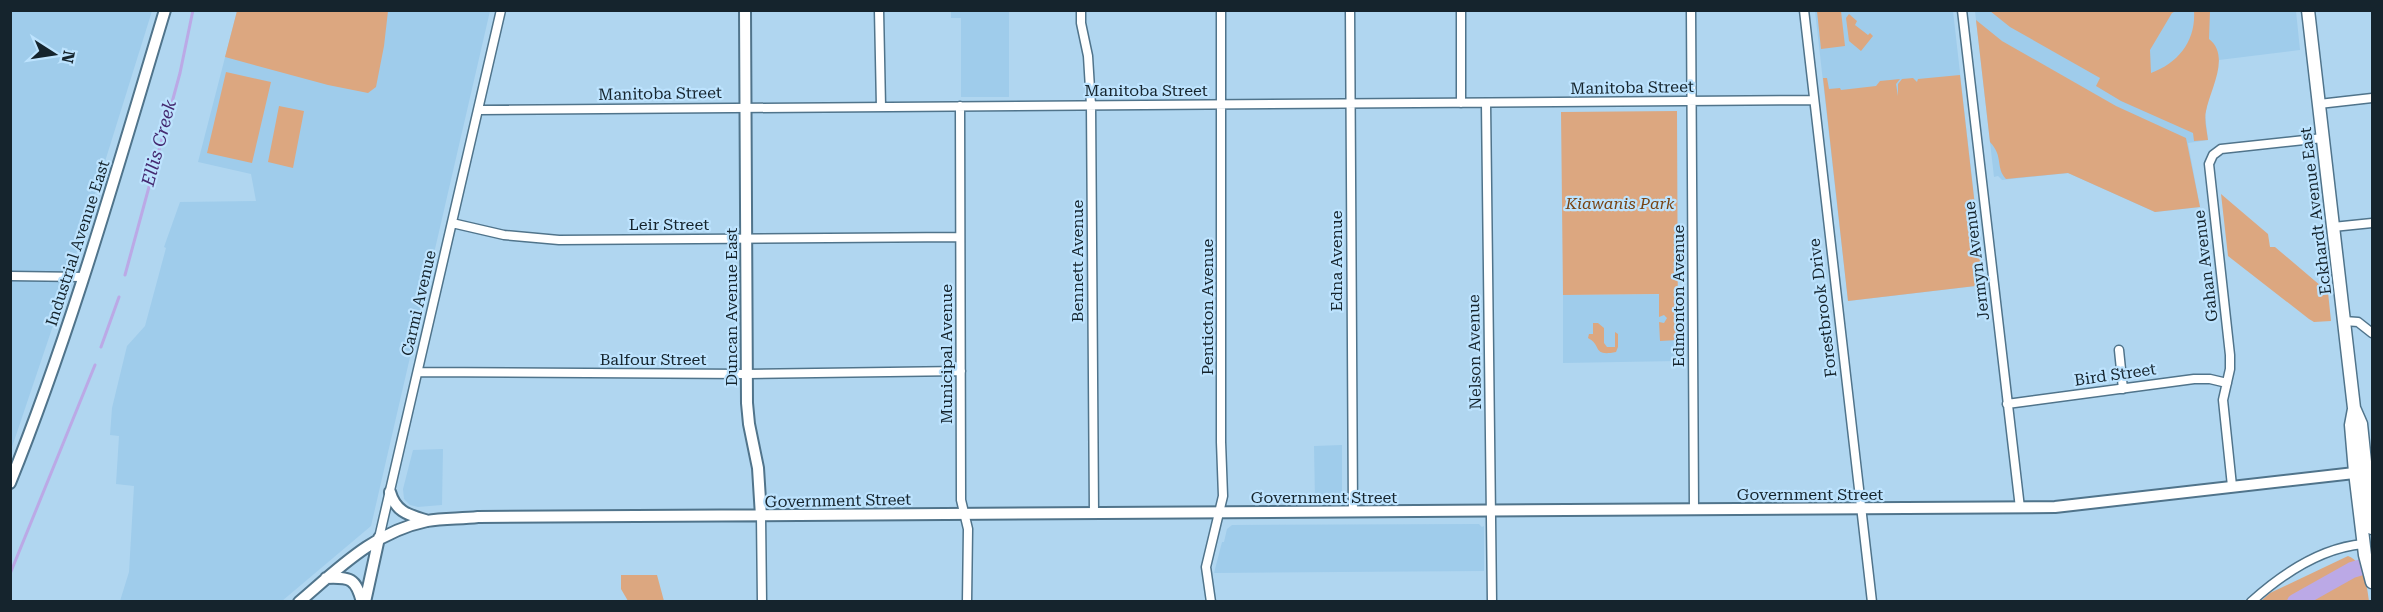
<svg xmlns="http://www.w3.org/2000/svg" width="2383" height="612" font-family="'Roboto Serif',serif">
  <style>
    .built { fill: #9fcceb }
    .green { fill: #dca780 }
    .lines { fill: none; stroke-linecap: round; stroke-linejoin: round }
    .stream { stroke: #bba9e6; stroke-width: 3 }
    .river { stroke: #bba9e6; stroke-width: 16 }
    .minor-casing { stroke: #50748b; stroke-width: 11 }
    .tertiary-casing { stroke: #50748b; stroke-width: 14 }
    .secondary-casing { stroke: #50748b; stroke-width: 15 }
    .minor { stroke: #fff; stroke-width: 8 }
    .tertiary { stroke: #fff; stroke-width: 10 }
    .secondary { stroke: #fff; stroke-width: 12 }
    .labels { text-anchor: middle; stroke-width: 4.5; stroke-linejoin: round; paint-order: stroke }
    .street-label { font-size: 16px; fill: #15242d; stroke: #bde3fe }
    .park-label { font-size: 16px; font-style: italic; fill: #784313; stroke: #bde3fe }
    .water-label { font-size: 18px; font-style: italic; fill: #452a71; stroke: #bde3fe }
  </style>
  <rect width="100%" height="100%" fill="#b0d6f0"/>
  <!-- built -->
  <path class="built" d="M11 11H152L63 296 11 450Z
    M237 11H490L371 526 282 601H120L129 572 134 486 116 484 119 436 110 435 112 408 127 346 145 326 166 248 164 247 180 202 256 201 251 174 198 162Z
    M951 11H1009V97H961V18H951Z
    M1815 11H1953L1984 285 1848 301Z
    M1975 11H2296L2300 50 2219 60 2205 114 2208 140 2188 143 2200 207 2155 212 2068 173 2002 180 1998 176 1994 177Z
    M1678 294V361L1563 363V295Z
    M1342 445V500H1315L1314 446Z
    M443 449 442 505 418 507 410 505 404 499 403 489 413 450Z
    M1479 524 1482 527 1484 526V571L1214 573 1222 542H1224L1227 529 1232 525Z"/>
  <!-- green -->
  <path class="green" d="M237 11H388L384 46 376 87 368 93 328 85 225 57Z
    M1817 11H1841L1845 46 1821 49Z
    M1990 11H2176L2172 13 2150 50 2151 73C2179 63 2196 40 2194 11H2210L2209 39C2231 56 2210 90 2206 111 2204 120 2207 131 2208 140L2194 141 2193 133 2121 101 2096 86 2100 78 2010 27Z
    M1849 14 1857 21 1855 25 1868 35 1870 33 1873 36 1861 51 1849 41 1846 18Z
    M1976 20 2002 41 2116 106 2186 138 2200 207 2155 212 2068 173 2006 179C1995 167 2004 157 1990 142Z
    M226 72 271 82 252 163 207 153Z
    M1960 75 1984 285 1848 301 1823 78H1827L1829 89 1840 88 1841 90 1876 86 1880 81 1900 79 1896 84 1898 96V84L1902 79 1913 78 1917 82 1918 79Z
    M279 106 304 111 293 168 268 162Z
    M1677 111 1678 340 1660 341 1659 322 1664 323 1667 318 1664 315 1659 317V294L1563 295 1561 112Z
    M2221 194 2268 234 2270 247H2275L2328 292 2331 321 2314 322 2309 319 2228 256Z
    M1593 323H1598L1604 328V343L1607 347H1615V332L1618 334V347L1616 352C1592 357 1602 345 1588 338L1589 334H1593Z
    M2348 556C2364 562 2367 586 2369 601H2261L2270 593Z
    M621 575H657L664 601H628L621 589Z"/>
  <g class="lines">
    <!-- stream -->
    <path class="stream" d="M125 275 180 73 193 10
      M101 347 119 297
      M10 574 95 365"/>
    <!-- river -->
    <path class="river" d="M2295 602 2352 570 2372 564"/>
    <!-- minor casing -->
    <g class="minor-casing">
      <path id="minor" d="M879 10 881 107
        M1081 10V23L1088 56 1091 105 1094 513
        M1350 10 1353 512
        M1461 10V103
        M1691 10 1694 509
        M1804 10 1872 602
        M1962 10 2020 508
        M1486 103 1492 602
        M2319 104 2372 98
        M960 106 961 500 968 529 967 602
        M479 110 1813 100
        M452 223 504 235 559 240 960 237
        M2333 227 2372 223
        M10 276 84 277
        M2344 321 2358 322 2372 333
        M2119 350 2123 389
        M418 372 746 374 961 371
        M2007 404 2194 379H2210L2227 383
        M2232 486 2223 400 2230 369V355L2209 164 2213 155 2221 149 2323 138
        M761 516 762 602
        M379 538 501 10
        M1211 602 1206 567 1223 496 1221 442V10
        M2251 602C2282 574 2320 548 2363 544"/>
    </g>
    <!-- tertiary casing -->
    <g class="tertiary-casing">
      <path id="tertiary" d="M745 10 747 403 749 424 758 468 761 516
        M10 483C72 329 117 169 165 10
        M390 492C396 513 410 515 428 521
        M326 578C350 577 356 578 362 602
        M299 602C339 568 374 532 427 521 443 518 461 519 478 517L2055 507 2372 471
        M365 602 379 538"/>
    </g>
    <!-- secondary casing -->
    <g class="secondary-casing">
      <path id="secondary" d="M2308 10 2354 408 2361 424 2372 528
        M2354 409 2351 425 2355 472 2365 555 2372 582"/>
    </g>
    <!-- minor -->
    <use href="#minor" class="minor"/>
    <!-- tertiary -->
    <use href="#tertiary" class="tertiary"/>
    <!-- secondary -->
    <use href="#secondary" class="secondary"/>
  </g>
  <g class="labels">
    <!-- street labels -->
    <g class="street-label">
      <text transform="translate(1632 87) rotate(-1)" y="6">Manitoba Street</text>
      <text x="1146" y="96">Manitoba Street</text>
      <text transform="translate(660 93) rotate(-1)" y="6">Manitoba Street</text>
      <text transform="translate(2315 211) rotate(-97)" y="6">Eckhardt Avenue East</text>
      <text x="669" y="230">Leir Street</text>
      <text transform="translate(77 243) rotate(-72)" y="6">Industrial Avenue East</text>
      <text transform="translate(1077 261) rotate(-90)" y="6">Bennett Avenue</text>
      <text transform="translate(1336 261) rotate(-90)" y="6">Edna Avenue</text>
      <text transform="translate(1976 261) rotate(-97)" y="6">Jermyn Avenue</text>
      <text transform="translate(2205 266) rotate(-97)" y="6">Gahan Avenue</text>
      <text transform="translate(1678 296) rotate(-90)" y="6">Edmonton Avenue</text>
      <text transform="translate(418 303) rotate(-77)" y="6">Carmi Avenue</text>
      <text transform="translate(731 307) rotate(-90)" y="6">Duncan Avenue East</text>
      <text transform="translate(1207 307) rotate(-90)" y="6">Penticton Avenue</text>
      <text transform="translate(1822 308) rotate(-97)" y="6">Forestbrook Drive</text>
      <text transform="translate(1474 352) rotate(-91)" y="6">Nelson Avenue</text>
      <text transform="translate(946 354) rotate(-90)" y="6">Municipal Avenue</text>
      <text x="653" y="365">Balfour Street</text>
      <text transform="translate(2115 374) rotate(-8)" y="6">Bird Street</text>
      <text x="1810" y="500">Government Street</text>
      <text x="1324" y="503">Government Street</text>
      <text transform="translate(838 500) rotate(-1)" y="6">Government Street</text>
    </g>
    <!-- park labels -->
    <g class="park-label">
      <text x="1620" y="209">Kiawanis Park</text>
    </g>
    <!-- water labels -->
    <g class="water-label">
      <text transform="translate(159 143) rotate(-75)" y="6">Ellis Creek</text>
    </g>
  </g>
  <!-- border -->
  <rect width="2383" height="612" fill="none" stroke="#15242d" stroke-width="24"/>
  <!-- north arrow -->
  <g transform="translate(54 54) rotate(102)" stroke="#bde3fe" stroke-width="4.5" paint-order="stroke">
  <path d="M0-4.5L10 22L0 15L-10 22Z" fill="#15242d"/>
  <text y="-9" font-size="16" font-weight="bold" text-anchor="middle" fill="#15242d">N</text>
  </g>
</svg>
